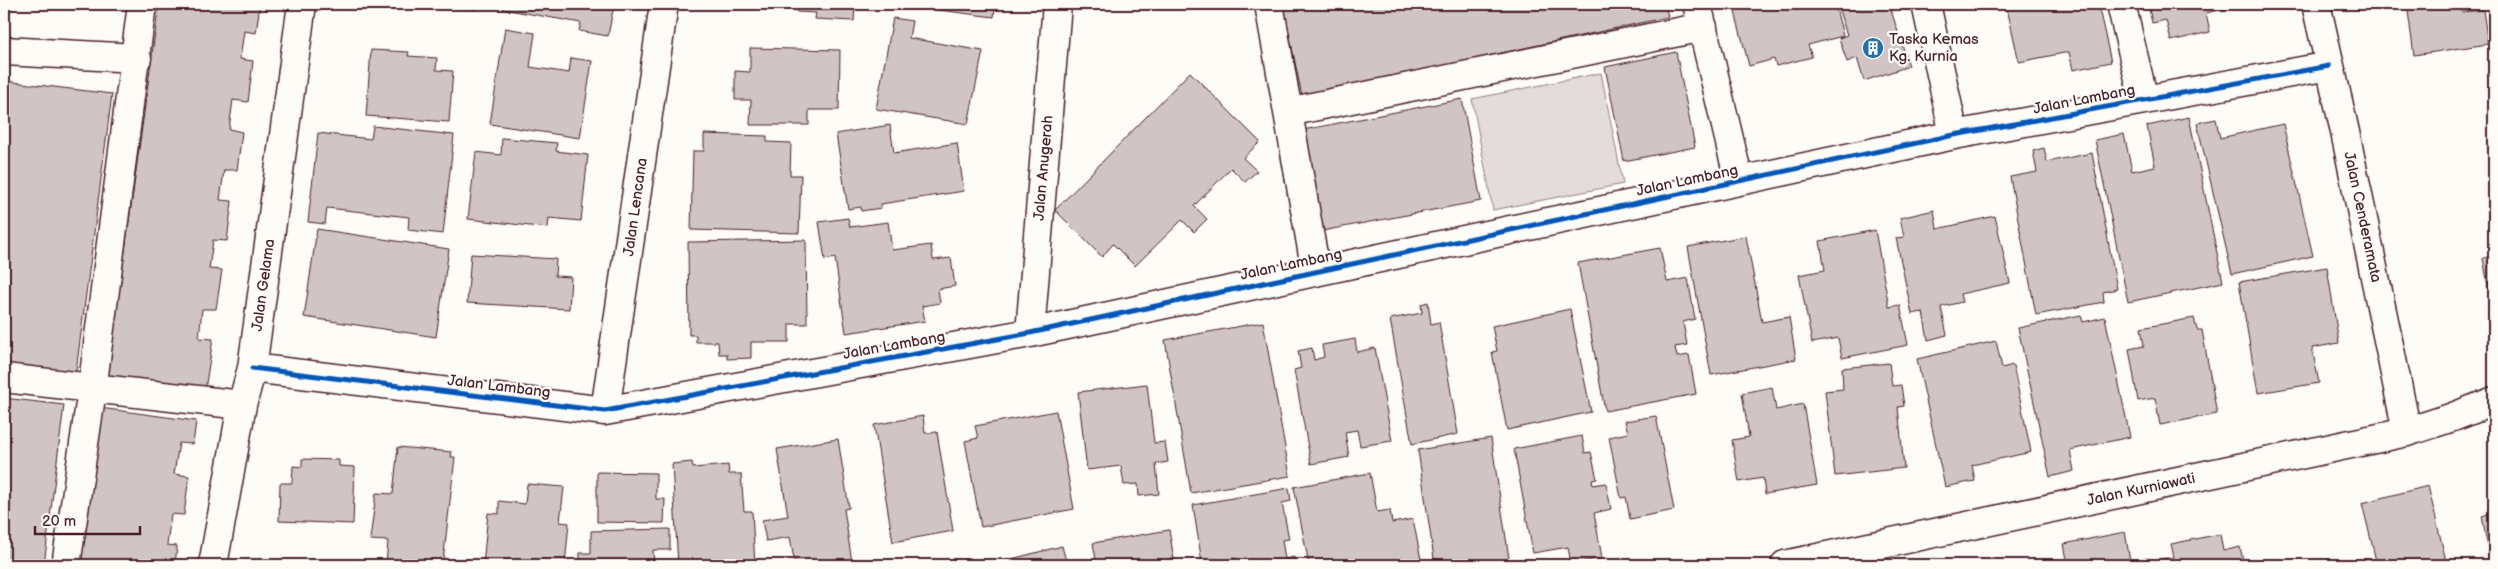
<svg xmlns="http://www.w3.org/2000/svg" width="2498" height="569" font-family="'Balsamiq Sans',sans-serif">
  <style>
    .green { fill: #e3dcda; stroke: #967e82 }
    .building { fill: #d0c5c4; stroke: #4a1f2b }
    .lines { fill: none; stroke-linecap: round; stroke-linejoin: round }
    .minor-casing { stroke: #4a1f2b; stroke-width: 31 }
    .minor { stroke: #fdfcf7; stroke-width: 28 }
    .cycleway-casing { stroke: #fdfcf7; stroke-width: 8 }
    .cycleway { stroke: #0057b8; stroke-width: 5 }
    .labels { text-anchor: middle; stroke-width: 4.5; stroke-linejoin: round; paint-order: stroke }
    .poi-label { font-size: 15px; fill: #4a1f2b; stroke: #fdfcf7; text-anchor: start }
    .street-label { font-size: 15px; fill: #4a1f2b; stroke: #fdfcf7 }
  </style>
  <rect width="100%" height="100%" fill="#fdfcf7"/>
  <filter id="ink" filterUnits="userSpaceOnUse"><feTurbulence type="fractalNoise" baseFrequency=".02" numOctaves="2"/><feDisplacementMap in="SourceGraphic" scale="10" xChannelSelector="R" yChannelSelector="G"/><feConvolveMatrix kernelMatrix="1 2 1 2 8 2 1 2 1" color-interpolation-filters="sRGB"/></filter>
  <g filter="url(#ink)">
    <!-- green -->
    <path class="green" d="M1601 73 1623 184 1493 210 1472 99Z"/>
    <!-- building -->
    <path class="building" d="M159 4H260L256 33 244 31 240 59 253 61 248 102 233 100 229 129 242 132 237 170H224L220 200 232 201 227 241 213 240 209 269 222 270 216 309H202L199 338 213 339 204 396 106 388Z
      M404 4H477L476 9Z
      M504 4H614L608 36 579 31 581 23 503 9Z
      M798 4H855L854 21 815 19 816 13 797 12Z
      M891 4H995L994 17Z
      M1283 4H1665L1668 17 1302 96Z
      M1733 4H1835L1843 36 1808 45 1812 57 1776 66 1774 59 1749 66Z
      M1837 4H1889L1909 66 1864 81 1857 58 1847 62 1839 38 1847 35Z
      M2006 4H2098L2111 62 2073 70 2069 52 2019 62Z
      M2148 4H2247L2206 13 2210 32 2171 41 2166 20 2152 23Z
      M2407 4H2460L2462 12 2483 10 2488 44 2414 55Z
      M2487 4H2494V31L2491 32Z
      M893 18 912 21 909 38 983 51 968 124 876 109Z
      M505 28 535 33 530 67 569 73 571 58 592 61 580 138 490 124Z
      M750 48 840 50 839 110H809V125H750L751 100H735V71L750 72Z
      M371 50 409 52 408 56 437 58 436 70 453 71 449 122 366 116Z
      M1676 52 1695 147 1624 161 1605 67Z
      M1190 72 1260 142 1243 158 1257 171 1245 182 1231 168 1194 206 1207 219 1194 232 1182 220 1135 266 1113 244 1102 257 1055 210Z
      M5 81 112 94 75 379 4 370Z
      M1462 99 1481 201 1322 231 1303 130Z
      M2189 117 2223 282 2128 302 2095 140 2124 134 2132 171 2155 166 2147 126Z
      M2216 119 2220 138 2283 124 2313 256 2232 274 2197 123Z
      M890 125 894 153 957 143 964 191 881 204V208L861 211V207L848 209 836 134Z
      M373 126 454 135 443 234 408 230 409 217 327 208 325 224 308 222 318 133 371 139Z
      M704 134 767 136V142L791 143 790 175H801L799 233 691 230 693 151H704Z
      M502 138 557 143 556 151 588 155 581 221 549 218 548 228 468 219 476 152 501 155Z
      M2044 148 2047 162 2092 153 2117 289 2103 292 2104 302 2036 315 2010 177 2037 172 2033 151Z
      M1934 210 1937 229 1995 216 2010 283 1960 294 1962 302 1941 307 1947 335 1928 340 1923 312 1912 314 1896 238 1904 237 1900 218Z
      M848 218 850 227 888 222 892 250 931 245 933 260 951 258 955 286 938 289 940 303 922 306 925 321 846 333 835 258 825 260 819 222Z
      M317 229 449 249 436 337 304 317Z
      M1875 230 1889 307 1900 305 1908 345 1842 358 1838 338 1812 343 1799 275 1825 270 1820 241Z
      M1746 236 1762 322 1789 317 1796 359 1711 375 1688 247Z
      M806 240 807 324H789V342H751V358L727 359V354H719L718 342H696V335H689L688 242Z
      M1660 248 1667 282 1688 278 1695 319 1683 322 1687 345 1675 347 1677 357 1689 355 1696 394 1605 411 1578 263Z
      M471 254 556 259 555 276 571 277 569 309 467 303Z
      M2494 256V308H2492L2483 258Z
      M2327 267 2339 343 2312 348 2319 383 2258 393 2239 282Z
      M1428 302 1431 324 1439 322 1458 434 1412 444 1390 319 1422 313 1421 304Z
      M1570 309 1591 412 1507 430 1492 352 1497 351 1492 326Z
      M2081 315 2083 322 2105 317 2130 437 2070 450 2074 471 2050 477 2018 328Z
      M2194 318 2197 330H2202L2217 414 2160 425 2155 398 2138 401 2129 349 2144 346 2141 328Z
      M1263 322 1290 476 1191 493 1165 340Z
      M1355 339 1357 352 1375 348 1392 441 1360 446 1357 430 1345 432 1349 457 1311 464 1294 370 1301 368 1298 351 1312 348 1314 360 1324 357 1322 345Z
      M1996 341 2002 368 2013 365 2031 452 1972 465 1975 481 1945 487 1917 359Z
      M1889 363 1892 386 1901 385 1904 406 1898 407 1904 468 1835 476 1825 391 1843 389 1842 368Z
      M1147 384 1154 443 1165 442 1168 462 1156 464 1159 494 1139 496 1138 484 1124 485 1121 466 1087 470 1078 392Z
      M1772 387 1776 410 1803 404 1817 485 1765 494 1763 478 1739 482 1732 440 1749 437 1742 393Z
      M4 398 64 405 44 565H4Z
      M100 408 196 421 193 444 179 443 174 474 189 476 184 515 171 514 167 545 177 546 175 565H79Z
      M1056 411 1074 509 981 527 965 441 978 438 975 426Z
      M923 416 925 433 937 432 953 531 893 542 874 425Z
      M1656 416 1674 510 1630 519 1626 497 1621 498 1609 437 1628 433 1625 421Z
      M1582 436 1585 453 1591 452 1597 479 1592 480 1593 485 1606 483 1611 509 1594 513 1602 558 1571 564 1568 547 1533 553 1514 449Z
      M1491 438 1510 565H1435L1418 450Z
      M838 439 849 508 844 509 852 563 838 565H795L790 537 766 541 762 520 788 516 777 449Z
      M398 447 452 452 451 457H455L443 562 432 561V565L386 564 388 541 370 540 376 493 393 494Z
      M302 459 339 460V466L355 467 353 524 279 521 280 483H292L293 466 302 467Z
      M692 462 693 468 728 465 729 474H741L744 511H752L755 565H717V562L678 565 672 464Z
      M597 472 656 473V499H665L664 523 597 522Z
      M1370 473 1377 512 1390 510 1392 523 1413 519 1422 565H1309L1294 487Z
      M527 484 564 487 560 522 569 523 565 565H483L488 513 499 514V501L525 504Z
      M2428 486 2447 565H2377L2362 503Z
      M1289 488 1291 501 1282 503 1289 539 1282 540 1285 559 1294 557 1296 565H1237L1236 558 1202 563 1193 505Z
      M2494 512V565H2491L2482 516Z
      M670 529V550H653L654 565H580V553H591V531Z
      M1169 530 1175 565H1097L1093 543Z
      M2125 532 2130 561 2147 558 2148 565H2068L2064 544Z
      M2220 534 2223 551 2240 547 2244 565H2161L2160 559 2174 557 2171 544Z
      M1062 546 1067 565H992V564Z"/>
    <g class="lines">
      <!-- minor casing -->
      <g class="minor-casing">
        <path id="minor" d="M1269 4 1316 272
          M1697 4 1739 181
          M1926 4 1954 135
          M2121 4 2144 100
          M2316 4 2345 132 2407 432
          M4 51 137 58
          M1288 112 1703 27
          M1030 333 1057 4
          M252 368 605 411 1030 333 1954 135 2329 66
          M4 378 242 405
          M605 411 664 4
          M66 565 92 390 142 4
          M213 565 242 405 252 368 302 4
          M1785 565 2407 432 2453 417 2494 401"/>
      </g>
      <!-- minor -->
      <use href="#minor" class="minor"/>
      <!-- cycleway casing -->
      <g class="cycleway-casing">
        <path id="cycleway" d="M252 368 605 411 1030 333 1954 135 2329 66"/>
      </g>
      <!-- cycleway -->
      <use href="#cycleway" class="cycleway"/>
    </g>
  </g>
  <!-- icons -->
  <defs>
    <g id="building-disc" transform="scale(1.125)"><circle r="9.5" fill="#1f6fb2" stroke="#fdfcf7"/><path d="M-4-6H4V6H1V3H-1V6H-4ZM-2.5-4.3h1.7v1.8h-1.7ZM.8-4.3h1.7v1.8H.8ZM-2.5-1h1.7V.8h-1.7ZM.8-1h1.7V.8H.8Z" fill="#fff"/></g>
  </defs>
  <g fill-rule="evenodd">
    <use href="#building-disc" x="1873" y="48"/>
  </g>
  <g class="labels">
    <!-- poi labels -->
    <g class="poi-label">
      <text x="1889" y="44">Taska Kemas<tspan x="1889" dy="17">Kg. Kurnia</tspan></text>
    </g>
    <!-- street labels -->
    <g class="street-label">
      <text transform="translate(2084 99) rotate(-11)" y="5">Jalan Lambang</text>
      <text transform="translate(1043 168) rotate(-85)" y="5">Jalan Anugerah</text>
      <text transform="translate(1687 180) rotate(-12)" y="5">Jalan Lambang</text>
      <text transform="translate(635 207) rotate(-82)" y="5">Jalan Lencana</text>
      <text transform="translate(2363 217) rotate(78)" y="5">Jalan Cenderamata</text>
      <text transform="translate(1291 264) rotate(-12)" y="5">Jalan Lambang</text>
      <text transform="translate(263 285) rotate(-82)" y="5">Jalan Gelama</text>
      <text transform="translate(894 345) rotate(-10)" y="5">Jalan Lambang</text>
      <text transform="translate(499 386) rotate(7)" y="5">Jalan Lambang</text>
      <text transform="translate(2141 489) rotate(-12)" y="5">Jalan Kurniawati</text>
    </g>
  </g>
  <!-- margin -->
  <rect width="2498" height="569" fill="none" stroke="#fdfcf7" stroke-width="20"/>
  <rect x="10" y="10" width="2478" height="549" fill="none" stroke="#4a1f2b" stroke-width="2" filter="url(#ink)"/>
  <!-- scale -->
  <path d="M35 526v8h105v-8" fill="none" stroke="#4a1f2b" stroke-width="2.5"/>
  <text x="42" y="526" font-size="15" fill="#4a1f2b" stroke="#fdfcf7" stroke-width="4" paint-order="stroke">20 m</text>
</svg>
